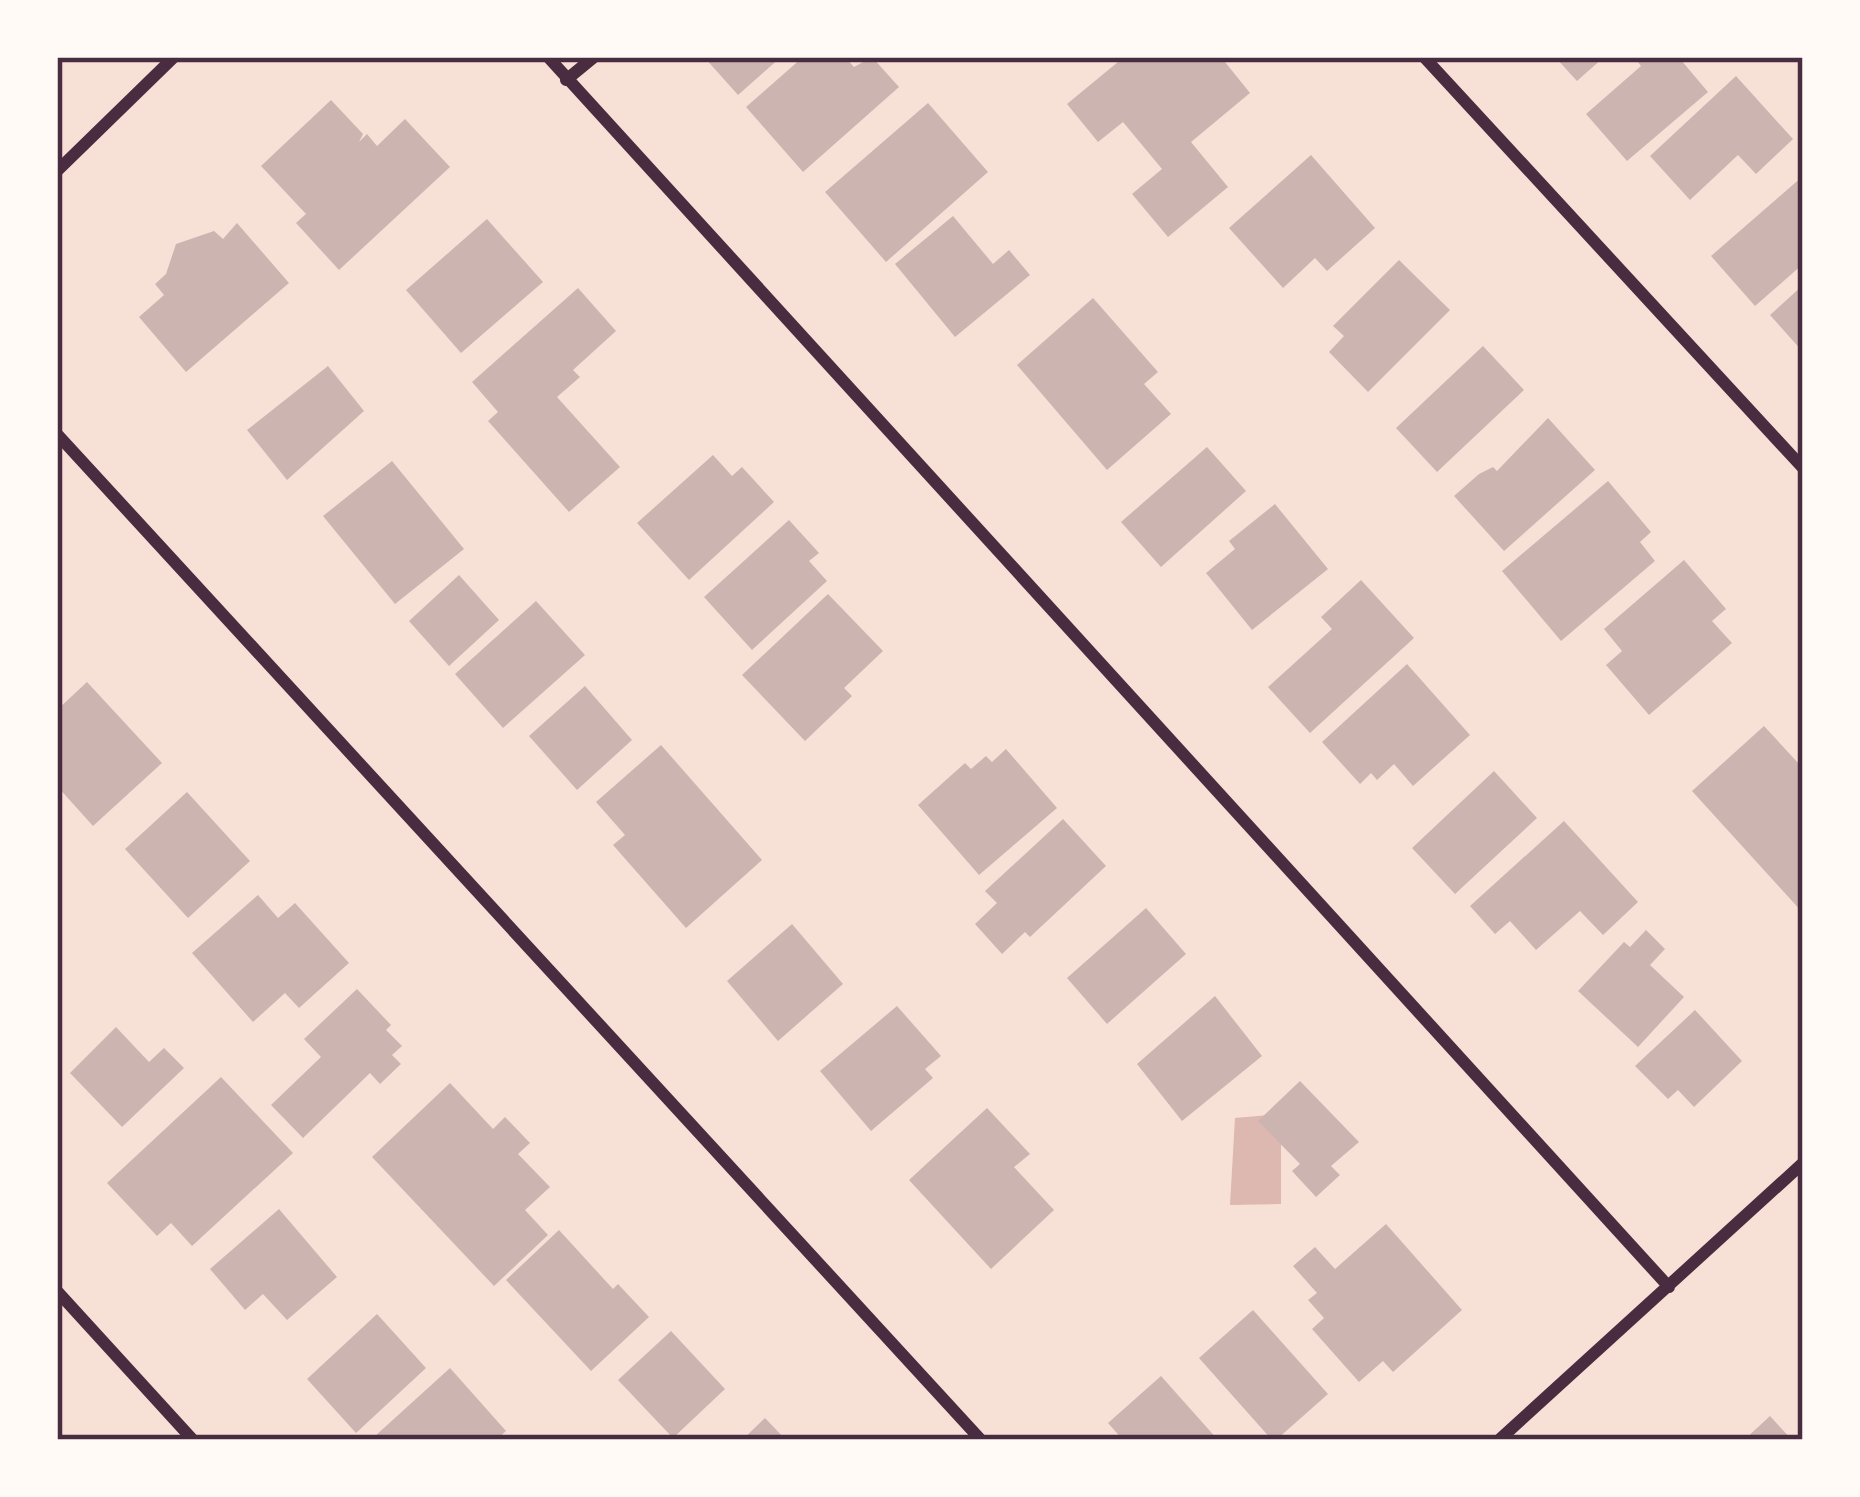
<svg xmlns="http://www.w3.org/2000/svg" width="1860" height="1497" font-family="Quicksand,sans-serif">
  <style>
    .water { fill: #dcb8b0 }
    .building { fill: #ccb4b1 }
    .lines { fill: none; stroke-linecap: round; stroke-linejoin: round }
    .minor { stroke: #4a2c40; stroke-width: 12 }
    .neatline { fill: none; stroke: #4a2c40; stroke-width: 4.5 }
  </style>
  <rect width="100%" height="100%" fill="#f7e1d7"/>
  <!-- water -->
  <path class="water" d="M1281 1114V1204L1230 1205 1235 1118Z"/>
  <!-- building -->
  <path class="building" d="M704 57H781L738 95Z
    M803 57H845L854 67 872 57 899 87 803 172 746 107Z
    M1124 57H1221L1250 93 1191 142 1228 187 1168 237 1132 194 1162 169 1123 122 1098 142 1067 104Z
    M1555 57H1604L1577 81Z
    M1634 57H1684L1681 60 1708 92 1627 161 1586 114 1641 66Z
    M1736 76 1793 139 1756 174 1738 155 1690 200 1650 156Z
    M331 100 363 134 359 142 367 134 377 146 405 119 450 167 339 270 296 223 306 214 261 166Z
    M928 103 988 172 886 262 825 192Z
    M1311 155 1375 228 1327 271 1315 258 1283 288 1229 228Z
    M1803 176V264L1755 306 1711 256Z
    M953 216 993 264 1009 250 1030 275 955 337 895 264Z
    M487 219 543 282 461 353 406 290Z
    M237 223 289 283 186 372 139 317 164 295 155 284 166 274 176 244 214 231 223 239Z
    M1399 260 1450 310 1368 392 1329 352 1344 336 1333 326Z
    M1803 285V352L1770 315Z
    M578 288 616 331 573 370 580 377 557 397 620 467 569 512 488 421 498 412 472 382Z
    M1093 298 1158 372 1144 384 1171 414 1107 470 1017 365Z
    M1483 346 1524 390 1437 472 1396 428Z
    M328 366 364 411 287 480 247 430Z
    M1548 418 1595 470 1504 551 1454 496 1479 474 1493 467 1497 471Z
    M1207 447 1246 491 1161 567 1121 522Z
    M713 455 732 476 742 467 774 502 689 580 637 523Z
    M392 461 464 549 395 604 323 516Z
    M1608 481 1651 532 1640 542 1655 561 1561 641 1502 571Z
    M1275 504 1328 569 1252 630 1206 573 1235 549 1229 541Z
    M789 520 819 553 809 561 827 581 752 650 704 597Z
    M1684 560 1726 609 1712 621 1732 643 1649 715 1606 665 1622 651 1604 629Z
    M459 575 499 620 449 666 409 621Z
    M1361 580 1414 638 1310 733 1268 687 1332 629 1321 617Z
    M828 594 883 651 844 688 852 696 805 741 742 675Z
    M536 601 585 655 503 728 455 674Z
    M1407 664 1470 735 1413 786 1394 764 1377 780 1371 773 1360 784 1322 742Z
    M87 682 162 763 93 826 57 786V710Z
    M585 686 632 740 577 790 529 736Z
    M1764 726 1799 764 1803 760V913L1692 791Z
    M661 745 762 860 686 928 613 845 625 835 596 802Z
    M1006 749 1057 808 979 875 918 805 965 763 971 769 986 756 992 762Z
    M1494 771 1537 818 1455 894 1412 848Z
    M187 792 250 861 188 918 125 849Z
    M1063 819 1106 866 1030 937 1025 932 1002 954 975 924 997 903 985 891Z
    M1564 821 1638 902 1603 935 1580 911 1536 950 1510 921 1495 934 1470 906Z
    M258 895 278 918 295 903 349 963 299 1008 285 993 253 1022 192 953Z
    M1146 908 1186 954 1107 1024 1067 978Z
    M792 924 843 984 778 1041 727 981Z
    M1646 930 1665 949 1650 965 1684 997 1638 1047 1578 991 1624 942 1630 947Z
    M357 989 391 1025 386 1030 402 1046 392 1055 401 1064 380 1084 370 1073 303 1138 271 1105 321 1057 304 1039Z
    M1215 996 1262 1056 1182 1121 1137 1064Z
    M897 1006 941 1056 925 1069 933 1078 871 1131 820 1071Z
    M1695 1010 1742 1061 1694 1107 1678 1090 1668 1099 1635 1066Z
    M116 1027 149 1062 164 1048 184 1068 122 1127 70 1073Z
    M221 1077 293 1153 192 1246 171 1223 157 1236 107 1183Z
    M1300 1081 1359 1142 1331 1166 1340 1175 1316 1197 1292 1171 1300 1164 1258 1121Z
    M450 1083 493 1129 505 1117 530 1143 518 1154 550 1187 525 1210 548 1235 494 1286 372 1157Z
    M987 1108 1030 1154 1014 1167 1054 1210 991 1269 909 1180Z
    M279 1209 337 1277 287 1320 263 1294 245 1310 210 1269Z
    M1386 1224 1462 1310 1393 1372 1383 1361 1359 1382 1312 1329 1324 1318 1308 1300 1317 1293 1293 1266 1315 1247 1335 1269Z
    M559 1230 613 1289 618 1284 649 1317 591 1371 506 1280Z
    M1253 1310 1328 1394 1276 1440H1272L1199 1358Z
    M377 1314 426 1368 356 1433 307 1379Z
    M671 1331 725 1389 673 1438 618 1380Z
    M450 1368 506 1431 496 1440H376L374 1437Z
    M1161 1376 1218 1440H1123L1108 1423Z
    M1770 1416 1792 1440H1744Z
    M765 1418 786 1440H742Z"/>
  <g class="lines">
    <!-- minor -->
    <path class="minor" d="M548 57 1669 1287
      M1424 57 1803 468
      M566 80 594 57
      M57 171 174 57
      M57 434 981 1440
      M57 1291 193 1440
      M1499 1440 1803 1163"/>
  </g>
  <!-- border -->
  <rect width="1860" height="1497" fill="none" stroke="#fffaf5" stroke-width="120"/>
  <rect x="60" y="60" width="1740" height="1377" class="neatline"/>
</svg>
